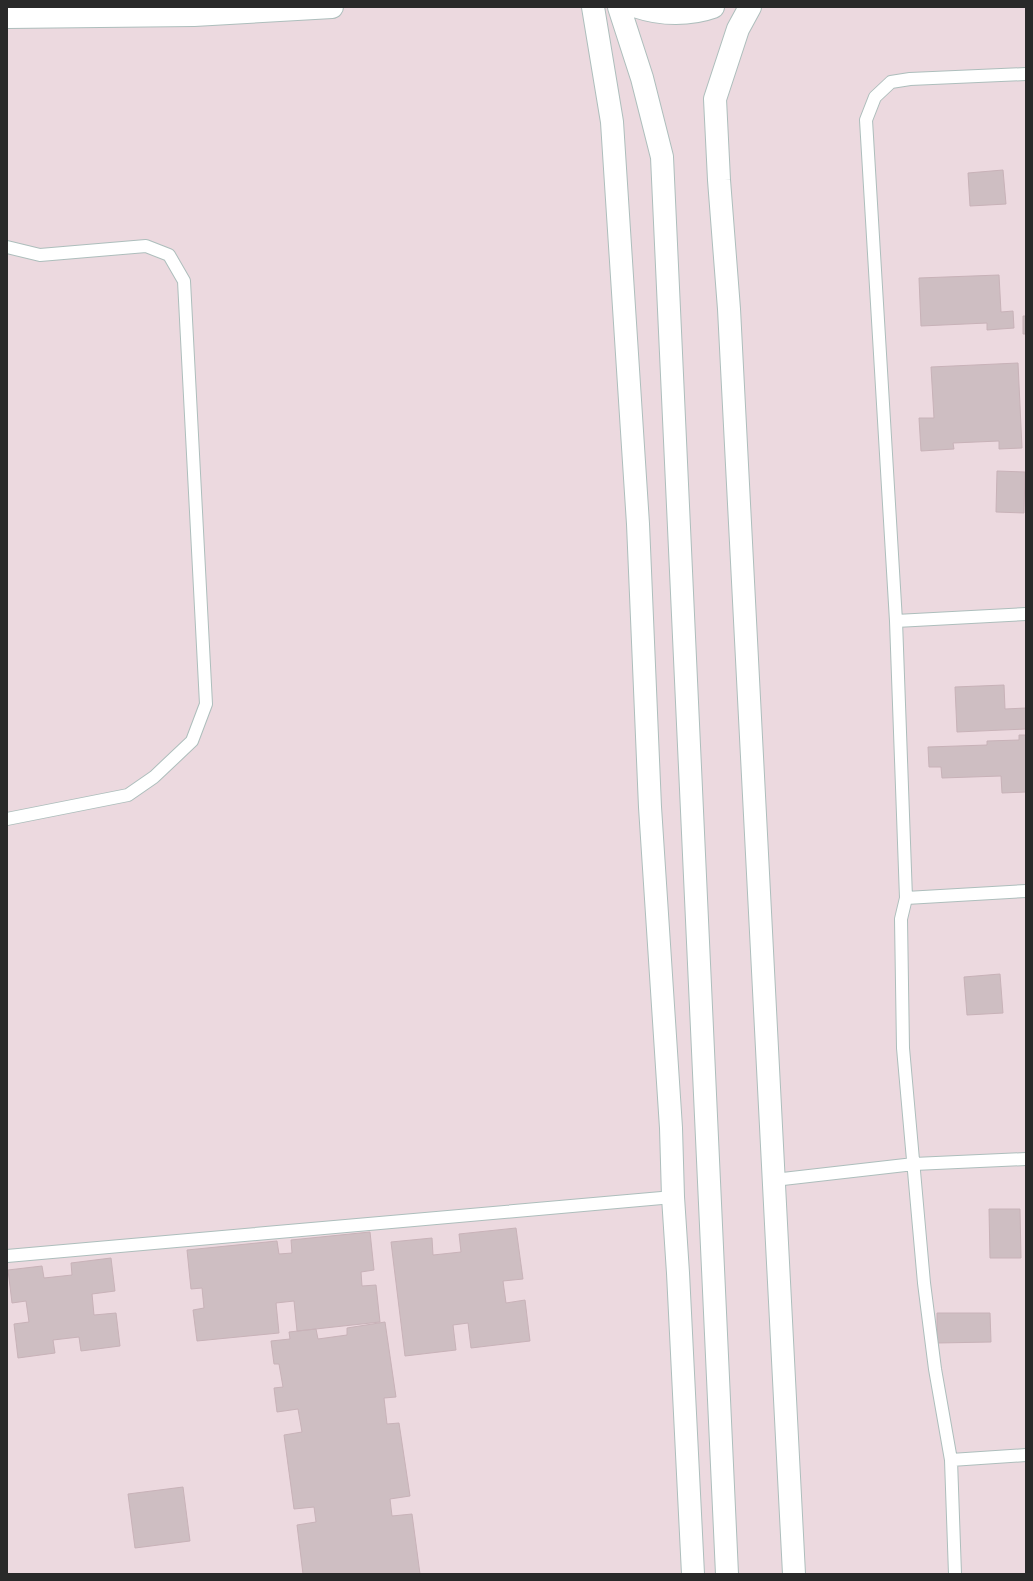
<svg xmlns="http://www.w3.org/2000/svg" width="1033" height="1581" font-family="Mulish,sans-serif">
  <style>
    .building { fill: #cebec2; stroke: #c8b2b8 }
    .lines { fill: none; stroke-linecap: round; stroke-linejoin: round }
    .lane-casing { stroke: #adbebc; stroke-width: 14 }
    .street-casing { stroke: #adbebc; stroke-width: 24 }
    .secondary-casing { stroke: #adbebc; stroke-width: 24 }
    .lane { stroke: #fff; stroke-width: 12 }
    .street { stroke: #fff; stroke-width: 22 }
    .secondary { stroke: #fff; stroke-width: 22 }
  </style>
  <rect width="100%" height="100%" fill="#ecd9df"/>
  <!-- building -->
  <path class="building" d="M1003 170 1006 204 970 206 968 173Z
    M999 275 1001 312 1013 311 1014 328 987 330V323L921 326 919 278Z
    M1023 316H1026V334H1023Z
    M1018 363 1022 448 999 449V441L953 443 954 449 921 451 919 418H934L931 367Z
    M997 471 1025 472 1024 513 996 512Z
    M1004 685 1005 709 1026 708V729L957 732 955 687Z
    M1019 735H1026V792L1002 793 1001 776 942 778 941 767H929L928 747 987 745V741L1019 740Z
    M1000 974 1003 1013 967 1015 964 977Z
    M989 1209H1020L1021 1258H990Z
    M516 1228 523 1279 503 1281 506 1303 525 1300 530 1341 471 1348 468 1323 453 1325 456 1350 405 1356 391 1242 432 1238 433 1255 461 1252 459 1234Z
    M370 1232 374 1270 361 1272 362 1286 376 1285 380 1322 297 1331 294 1301 276 1303 279 1333 197 1341 193 1310 204 1308 202 1288 191 1289 187 1250 277 1241 279 1254 292 1253 291 1240Z
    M111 1258 115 1291 92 1294 94 1315 116 1313 120 1346 81 1351 79 1337 53 1340 55 1353 18 1358 14 1324 29 1322 26 1301 12 1303 8 1270 42 1266 44 1278 72 1275 71 1263Z
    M937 1313H990L991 1342 937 1343Z
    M385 1322 396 1397 384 1398 387 1424 399 1423 410 1496 390 1499 392 1516 412 1514 420 1574H303L297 1525 316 1522 314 1507 294 1509 284 1435 302 1432 298 1409 277 1412 274 1388 283 1387 279 1364H274L271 1341 290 1339 289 1332 316 1329 318 1339 347 1335V1328Z
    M183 1487 190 1541 135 1548 128 1494Z"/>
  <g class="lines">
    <!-- lane casing -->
    <g class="lane-casing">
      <path id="lane" d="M7 247 40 255 146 246 169 255 184 281 206 704 192 741 154 777 128 795 7 819
        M896 621 1026 614
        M906 898 1026 891
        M774 1180 914 1164 1026 1159
        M7 1256 673 1197
        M951 1460 1026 1455
        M955 1574 951 1460 935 1369 924 1283 903 1048 901 919 906 898 896 621 866 120 875 97 891 82 910 79 1026 74"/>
    </g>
    <!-- street casing -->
    <g class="street-casing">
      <path id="street" d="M593 7 612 122 638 524 650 807 671 1128 673 1197 678 1273 693 1574
        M7 17 194 15 332 7"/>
    </g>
    <!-- secondary casing -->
    <g class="secondary-casing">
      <path id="secondary" d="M619 7 642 78 662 157 727 1574
        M638 7C661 15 691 15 713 7
        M750 7 738 29 715 99 719 180 729 309 794 1574"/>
    </g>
    <!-- lane -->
    <use href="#lane" class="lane"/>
    <!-- street -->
    <use href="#street" class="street"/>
    <!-- secondary -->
    <use href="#secondary" class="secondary"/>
  </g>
  <!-- border -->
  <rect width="1033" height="1581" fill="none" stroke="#292929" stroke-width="16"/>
</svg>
